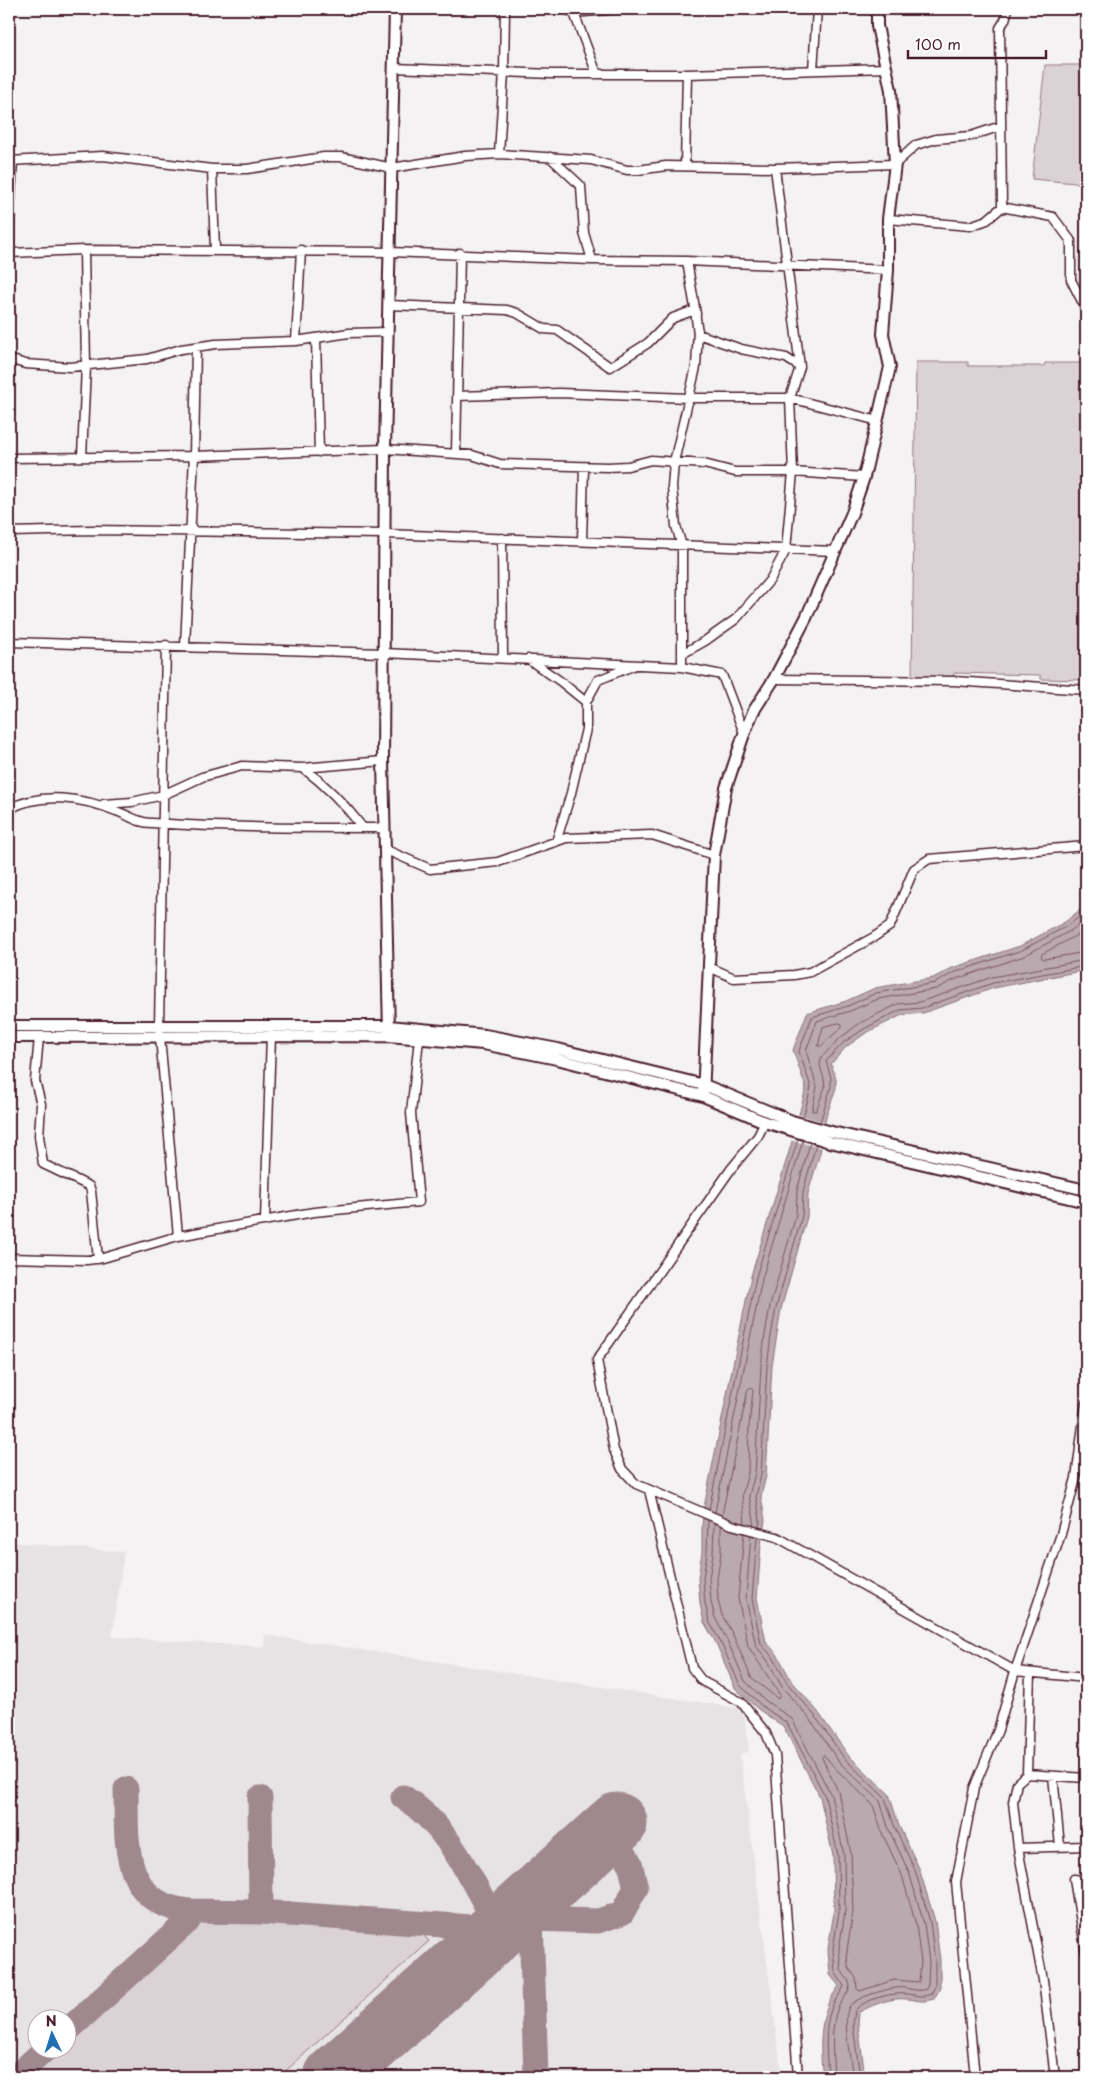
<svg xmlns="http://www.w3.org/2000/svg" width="1095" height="2086" font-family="'Playpen Sans',sans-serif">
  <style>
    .built { fill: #e7e2e3; fill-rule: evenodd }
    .green { fill: #dbd2d5; stroke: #927880 }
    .water { fill: #baa9ae; stroke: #8d727a }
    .pier { fill: #f4f2f2 }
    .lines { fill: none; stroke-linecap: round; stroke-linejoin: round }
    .shore { stroke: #77565f; stroke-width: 1 }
    .taxiway { stroke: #9f888e; stroke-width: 25 }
    .runway { stroke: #9f888e; stroke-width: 61 }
    .minor-casing { stroke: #4a1f2b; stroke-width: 11 }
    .tertiary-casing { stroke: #4a1f2b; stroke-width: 14 }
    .minor { stroke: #fff; stroke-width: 8 }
    .tertiary { stroke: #fff; stroke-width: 10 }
  </style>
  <rect width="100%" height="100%" fill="#f4f2f2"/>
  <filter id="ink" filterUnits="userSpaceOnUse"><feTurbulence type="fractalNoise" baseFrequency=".02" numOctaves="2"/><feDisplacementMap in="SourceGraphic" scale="10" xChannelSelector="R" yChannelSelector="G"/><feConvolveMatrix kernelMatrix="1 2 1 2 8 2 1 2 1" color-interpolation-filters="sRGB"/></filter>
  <g filter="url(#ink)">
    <!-- built -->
    <path class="built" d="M9 1542 124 1552 112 1637 264 1647 265 1635 743 1709 749 1751 740 1754 782 2077H9ZM38 2018H68V2048H38Z"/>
    <!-- green -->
    <path class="green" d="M1045 65H1086V184L1032 179Z
      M916 362H968V366H1044L1045 363H1086V680L1041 679 1040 675 954 673 953 677 912 676Z
      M206 1920 412 1931 423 1935 429 1941 279 2077H23L55 2049 68 2048V2038L156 1956Z"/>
    <!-- water -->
    <path class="water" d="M1086 905V970L994 988 923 1013 902 1015 866 1033 846 1047 831 1064 836 1078V1088L826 1117 820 1153 808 1193 807 1217 781 1309 772 1366 766 1476 761 1496 765 1520 761 1545 757 1598 766 1642 777 1654 791 1680 818 1712 848 1755 889 1794 899 1826 919 1868 935 1921 940 1960V1988L934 1999C919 2003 920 2000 906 1999 891 1997 873 2005 859 2012L858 2024 865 2077H823C820 2055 819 2028 827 2007 829 2000 835 1992 839 1986L830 1975 828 1949 834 1912 833 1856 820 1797 783 1726 759 1710 735 1688 716 1643 704 1622 700 1604 698 1578 702 1552V1526L704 1507 751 1276 791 1145 806 1088 793 1050 807 1013 846 1001 875 988 933 978 952 968 1020 946 1065 922Z"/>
    <!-- pier -->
    <path class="pier" d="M796 1114 828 1123 823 1148 789 1140Z"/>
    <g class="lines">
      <!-- shore -->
      <path class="shore" d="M1086 920 1070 931 1024 956 956 979 936 989 878 999 850 1011 817 1021 806 1051 817 1087 812 1111H816L825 1087 824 1079 820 1066 821 1058 839 1039 860 1023 898 1004 920 1002 992 977 1086 960
        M1086 930 1042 954 1041 957 1044 959 1086 952
        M839 1023 842 1024V1027L821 1046H818L823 1027Z
        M803 1118 811 1087 799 1051 812 1017 848 1006 876 993 935 983 953 973 1022 950 1067 926 1086 912
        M820 1122 831 1087V1078L826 1061 844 1042 864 1029 900 1010 922 1008 993 983 1086 966
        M709 1510 756 1277 798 1139
        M715 1512 762 1279 803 1140
        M722 1515 748 1389 751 1387 753 1391 749 1426 748 1473 742 1495 745 1523
        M708 1520 707 1553 703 1578 705 1603 709 1621 720 1641 740 1685 762 1706 787 1723 825 1796 838 1855 839 1912 833 1949 835 1972 844 1986C841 1994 835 1999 832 2007 823 2028 827 2055 828 2077
        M714 1523 713 1554 709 1578 711 1602 715 1618 726 1638 745 1681 766 1701 792 1719 831 1795 844 1855 845 1912 839 1949 841 1970 848 1980 850 1986C848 1995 840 2002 837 2010 830 2032 833 2055 834 2077
        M753 1525 754 1520 749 1495 755 1474 761 1366 765 1335 770 1306 796 1215 797 1191 810 1143
        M721 1526V1553L717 1579 718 1601 722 1615 733 1635 751 1677 778 1699 780 1695 748 1646 738 1598 744 1533
        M759 1527 760 1520 756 1496 761 1475 767 1366 771 1336 776 1308 802 1216 803 1192 816 1144
        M751 1535 746 1599 756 1646 768 1661 782 1687 810 1719 839 1762 880 1801 889 1830 909 1872 924 1924 929 1961 928 1985 926 1989C917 1993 906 1986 896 1988 886 1989 854 1998 849 2007 842 2021 851 2061 853 2077
        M757 1537 752 1599 761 1644 773 1657 787 1683 815 1716 844 1758 885 1798 895 1828 915 1870 930 1922 935 1961V1987L931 1994C921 1998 917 1995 908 1994 893 1992 865 1999 855 2010L853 2025 860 2077
        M824 1755 835 1768 873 1805 882 1833 902 1875 916 1925 921 1962 919 1982 894 1980 860 1991 857 1989 856 1978 848 1967 847 1950 853 1912 851 1853 838 1791 822 1758Z"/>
      <!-- taxiway -->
      <path class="taxiway" d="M403 1797C450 1827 472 1882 499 1929
        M532 1900 531 1919 536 2077
        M189 1911 261 1912 260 1798
        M261 1912 499 1929 531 1919 598 1921 622 1913 636 1888 630 1863 618 1843 603 1836
        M68 2030 188 1921 189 1911C183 1910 176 1909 170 1907 120 1891 127 1830 126 1789
        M15 2077 47 2048"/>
      <!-- runway -->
      <path class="runway" d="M334 2077 617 1823"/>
      <!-- minor casing -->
      <g class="minor-casing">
        <path id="minor" d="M565 9 574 13 617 9
          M754 9 779 11 789 9
          M574 13 597 74
          M394 68 552 74H687L887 68
          M813 70 817 9
          M499 154 504 72 505 9
          M550 157 581 186 584 233 592 260
          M9 161 103 156 212 169H247L324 157H341L392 168 465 156 499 154 591 160 627 170H638L666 166 775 168 895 164 916 145 936 139 971 136 1001 126
          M685 166 687 74
          M212 169 215 250
          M1002 207 1053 217 1071 241V280L1086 309
          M888 219 970 226 987 220 1002 207 1000 28 1005 20 1008 9
          M9 231 13 161
          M9 253 84 250 390 252 592 260 687 261 888 270
          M687 261 696 314
          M389 305 507 310 517 313 544 329 557 330 610 367 648 343 673 318 695 310 698 334 741 349 786 358 800 367
          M316 339 319 452
          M296 341 301 250
          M9 359 25 364 70 367 147 359 181 349 216 344 296 341 349 333 388 332
          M457 396 559 393 688 398H790L878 421
          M456 454 460 253
          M82 457 86 366 84 250
          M9 458 194 456 385 449 472 455 500 464 608 467 628 466 651 460 704 464 735 472H793L864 477
          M9 532 91 530 385 534 835 551
          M502 538 503 658
          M582 541 584 467
          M9 642 384 653 682 667 722 675 744 733
          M166 645 159 1026 178 1236
          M185 646 194 456 196 347
          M682 654 705 641 736 619 770 580 786 550 793 472 790 398 800 367 775 168
          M528 659 560 681 586 702V729L571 793 556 842
          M682 667V546L676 526 672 487 674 462 696 367 698 330
          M774 679 954 681 1086 690
          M586 702 598 680 633 666
          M303 768C326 785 346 806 363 828
          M104 804 132 802 163 795 202 777 242 766 303 768 383 761
          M9 809C41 791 83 798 116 811 129 815 137 823 152 823 229 828 307 828 385 828
          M384 849 430 869 498 862 566 838 652 835 714 855
          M709 967 734 978 794 975 810 972 874 937 890 926 914 869 929 859 1086 846
          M39 1037 35 1081 41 1104 39 1136 43 1164 89 1186 91 1191 98 1259
          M765 1122 758 1136 731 1169 597 1360 614 1450 622 1469 636 1484 732 1525 777 1537 1015 1671 1086 1678
          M265 1221 271 1035
          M9 1258 87 1260 103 1258 178 1236 314 1212 419 1202 411 1113 419 1039
          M649 1490 692 1668 702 1681 741 1702 766 1733 775 1755 798 2077
          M1027 1774 1030 1673
          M1053 1776 1060 1846
          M1018 1848 1086 1846
          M1086 1881 1074 1879 1086 1953
          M975 2077 956 1882 974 1788 998 1730 1015 1671 1061 1534 1076 1478 1086 1403
          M1055 2077 1043 1980 1018 1848 1013 1802 1017 1783 1027 1774 1086 1778"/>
      </g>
      <!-- tertiary casing -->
      <g class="tertiary-casing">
        <path id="tertiary" d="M9 1026H389L485 1035 558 1049 704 1085 792 1121 832 1132 1086 1190
          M389 1033 383 761 385 449 395 9
          M9 1037 388 1036 483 1044 557 1059 703 1096 765 1122 830 1142 1086 1202
          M703 1096 714 855 726 788 743 737 753 712 774 679 806 618 852 513 864 477 890 367 883 334 888 270V219L895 164 891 90 877 26V9"/>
      </g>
      <!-- minor -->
      <use href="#minor" class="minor"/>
      <!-- tertiary -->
      <use href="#tertiary" class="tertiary"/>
    </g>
  </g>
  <!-- margin -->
  <rect width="1095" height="2086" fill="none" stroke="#fff" stroke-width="30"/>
  <rect x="15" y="15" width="1065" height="2056" fill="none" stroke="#4a1f2b" stroke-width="2" filter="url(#ink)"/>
  <!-- north arrow -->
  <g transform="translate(52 2034) rotate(356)"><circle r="24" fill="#ffffff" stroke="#b7a5aa"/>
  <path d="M0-4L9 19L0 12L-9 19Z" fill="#1f6fb2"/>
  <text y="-8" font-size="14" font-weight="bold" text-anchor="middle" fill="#4a1f2b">N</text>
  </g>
  <!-- scale -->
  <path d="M908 50v8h138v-8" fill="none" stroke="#4a1f2b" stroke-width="2.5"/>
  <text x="915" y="50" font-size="15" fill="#4a1f2b" stroke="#ffffff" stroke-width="4" paint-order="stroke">100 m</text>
</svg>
